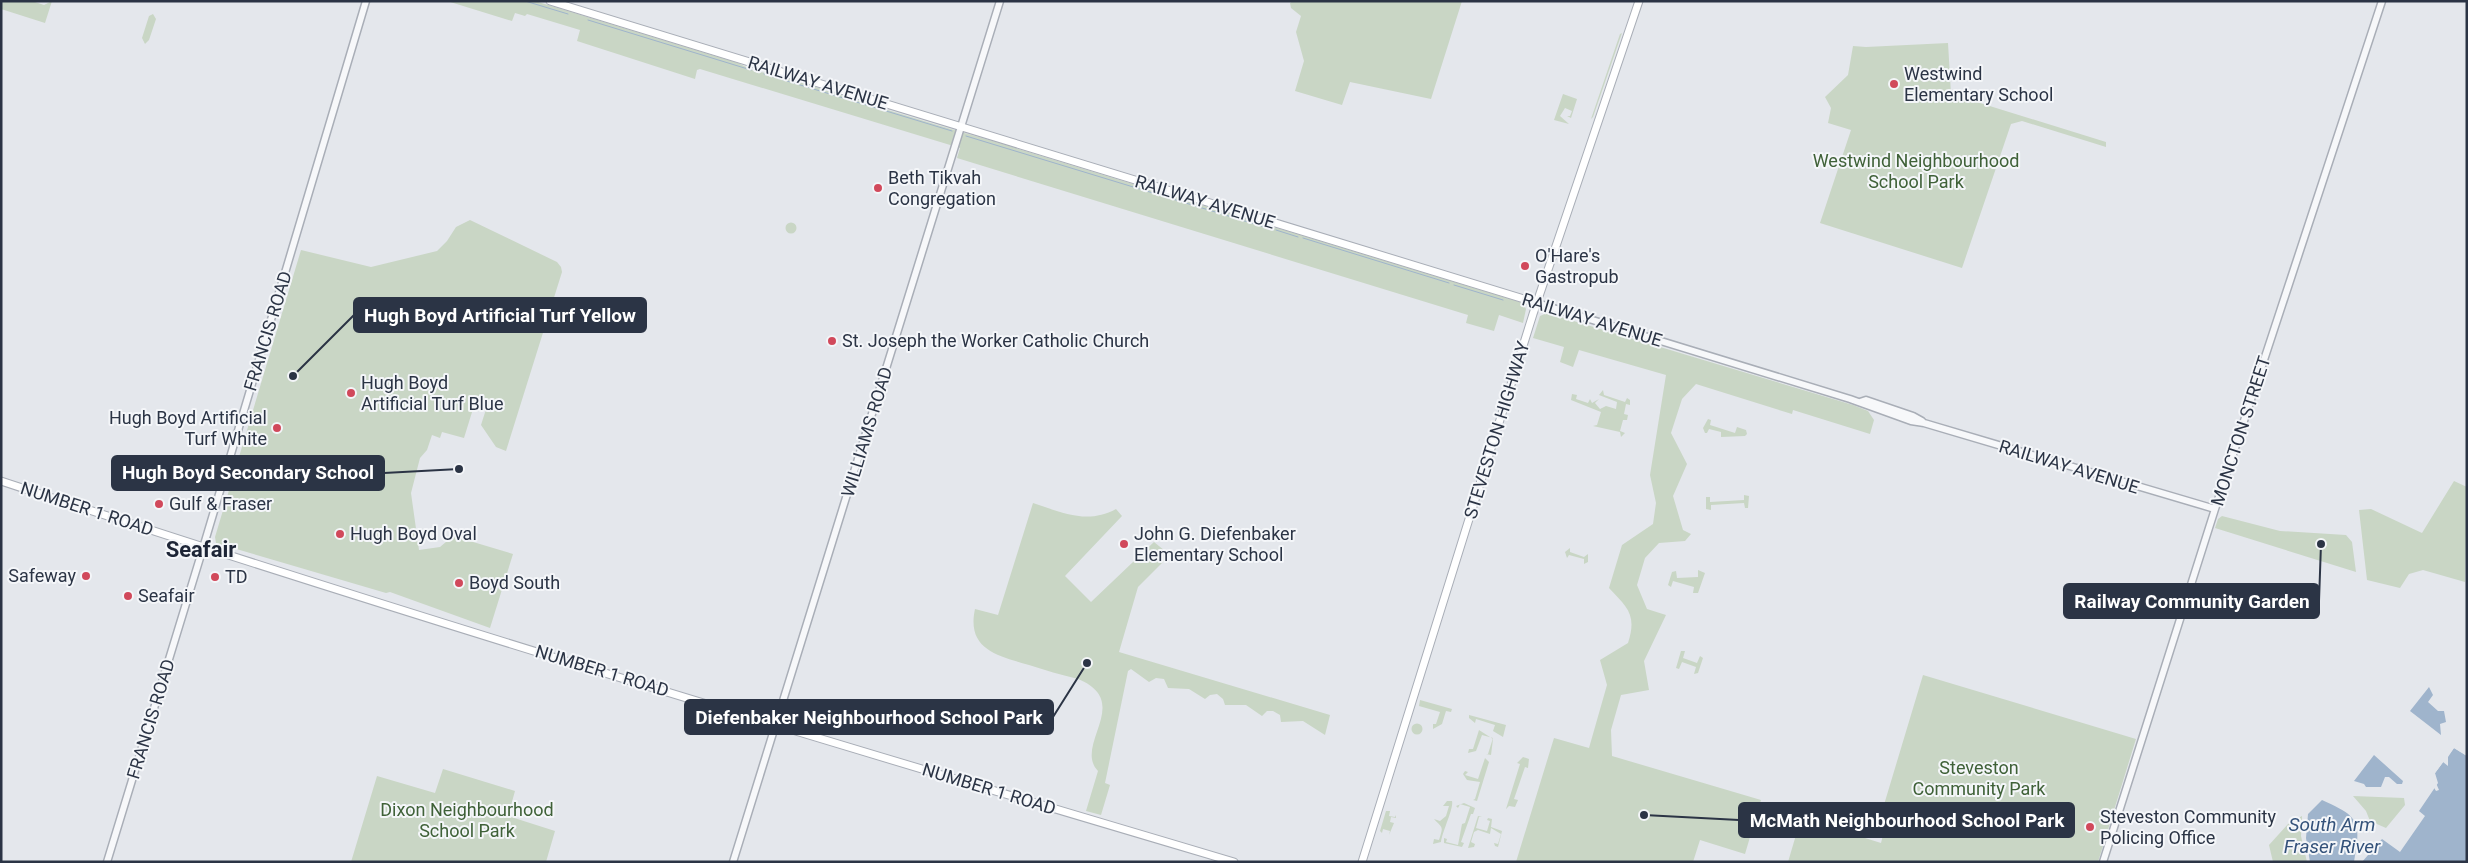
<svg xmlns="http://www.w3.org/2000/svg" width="2468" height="863" font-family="Roboto,sans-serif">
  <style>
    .green { fill: #c9d6c5 }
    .water { fill: #9fb4cc }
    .pier { fill: #e4e7ec }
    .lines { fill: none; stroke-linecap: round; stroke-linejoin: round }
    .stream { stroke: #9fb4cc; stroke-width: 1 }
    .tertiary-casing { stroke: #a9aeb7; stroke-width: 9 }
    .secondary-casing { stroke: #a9aeb7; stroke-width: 9 }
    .tertiary { stroke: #f7f8fa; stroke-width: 6 }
    .secondary { stroke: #fff; stroke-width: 7 }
    .poi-dot { fill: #d1495b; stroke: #f4f6f9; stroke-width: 2 }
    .labels { text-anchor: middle; stroke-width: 4; stroke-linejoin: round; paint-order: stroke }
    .poi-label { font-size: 18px; fill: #2b3445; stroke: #f4f6f9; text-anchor: start }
    .street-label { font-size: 18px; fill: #2b3445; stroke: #f4f6f9 }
    .park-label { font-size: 18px; fill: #3f6138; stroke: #f4f6f9 }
    .water-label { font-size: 19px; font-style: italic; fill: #34527a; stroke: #f4f6f9 }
    .district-label { font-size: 22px; font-weight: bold; fill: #1d2536; stroke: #f4f6f9 }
    .leader { fill: none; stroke: #2b3445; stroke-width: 2 }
    .callout-dot { fill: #2b3445; stroke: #f4f6f9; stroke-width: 2 }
    .callout { fill: #2b3445; stroke: #2b3445; stroke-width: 2 }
    .callout-label { font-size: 19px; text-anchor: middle; font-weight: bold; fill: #fff }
  </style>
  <rect width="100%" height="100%" fill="#e4e7ec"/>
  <!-- green -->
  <path class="green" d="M1 1H32L44 5 52 1 45 23 1 9Z
    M447 1H535L738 63 756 72 771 73C844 96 917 120 989 140L1523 303 1526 309 1523 323 1499 315 1494 331 1466 323 1468 315 957 158 960 148 700 69 697 70 695 79 577 41 580 30 527 14 525 16 515 13 512 21Z
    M1293 1H1462L1431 99 1350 82 1342 105 1295 91 1304 61 1296 32 1301 16 1291 8 1290 3Z
    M153 14 156 19 149 40 145 44 142 38 149 16Z
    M1622 33 1593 117 1591 119 1620 34Z
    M1948 43 1951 94 2106 142V147L2022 121 2011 124 1962 268 1820 223 1851 130 1828 123 1831 108 1825 97 1848 75 1853 46 1866 47Z
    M1563 94 1577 99 1571 118 1567 116H1570L1572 111 1565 108 1560 116 1569 124 1554 120Z
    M470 220 557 262 561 267 562 272 506 451 496 447 481 425 489 400 477 396 464 438 442 432 440 438 432 435 427 450 420 458 411 493 419 550 440 547 453 536 513 554 490 628 390 592 386 593 216 543 215 537 301 250 371 267 437 251 447 241 456 227Z
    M785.5 228a5.5 5.5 0 1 1 11 0a5.5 5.5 0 1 1-11 0Z
    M1547 313 1853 405 1868 411 1874 420 1870 434 1793 410 1792 414 1696 384 1682 399 1671 433 1687 464 1673 496 1683 530 1691 534 1685 541 1659 543 1645 558 1637 585 1647 609 1666 615 1644 661 1649 690 1621 695 1611 730 1612 756 1761 800 1745 854 1700 840 1693 862H1516L1554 738 1589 748 1607 685 1600 660 1628 643C1637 615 1628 608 1609 588L1622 545 1653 524 1656 503 1650 475 1666 375 1579 350 1573 367 1560 362 1564 347 1533 338 1540 316Z
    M1603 390 1604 395 1625 402 1627 398 1630 400V405L1626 404 1624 414 1628 415 1627 420H1623L1620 431 1625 433 1621 437 1620 432 1593 426 1597 425 1601 412 1571 400 1572 394 1577 395 1576 399 1588 403 1590 399 1592 403 1599 399 1595 403 1600 409 1606 406 1616 409 1617 402 1599 395Z
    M1708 419 1711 420 1710 425 1735 433 1737 427 1746 430 1747 434 1745 436 1721 437V432L1709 429 1707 433H1705L1703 428Z
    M2454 481 2467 487 2465 582 2423 570 2409 574 2400 588 2367 580 2359 510 2371 509 2422 533Z
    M1744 495 1749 496 1748 508H1745L1744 503 1711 505V510L1706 509V497H1710V502L1744 500Z
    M1033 503C1061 512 1087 525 1116 509L1122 516 1065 576 1091 602 1154 542 1170 555 1138 587 1119 652 1330 715 1325 735 1303 721 1281 722 1280 715 1273 711H1267L1262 716 1246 705H1225L1223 699 1217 694 1210 695 1205 699 1189 689 1168 688 1164 679 1156 678 1149 682 1131 669 1128 671 1105 783 1110 785 1101 815 1086 811 1098 771C1073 745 1134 702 1078 679 1061 675 1045 670 1029 665 999 656 966 650 975 609L998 615Z
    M2222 516 2280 531 2346 535 2352 542 2356 572 2215 528 2218 519Z
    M1570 548V552L1584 557 1588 554V562L1584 564V559L1569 555 1567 558 1565 552Z
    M1698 570 1705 573 1698 593H1693L1694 587 1673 581 1671 587 1668 585 1672 572 1676 571 1677 578 1698 577Z
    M1681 651H1685L1683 658 1697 663 1700 656 1703 658 1698 673 1694 674 1696 667 1682 662 1679 669 1676 668Z
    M1923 675 2136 739 2098 862H1788L1801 818 1881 843 1884 831 1877 828Z
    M1420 700 1452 709 1451 712 1446 711 1442 724 1433 729V724H1436L1440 712 1419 706Z
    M1458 712 1506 725 1503 737 1493 731 1495 725 1476 719 1475 723 1469 718V715Z
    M1411.5 729a5.5 5.5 0 1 1 11 0a5.5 5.5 0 1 1-11 0Z
    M1479 730 1493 739 1491 755 1486 754H1488L1493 738 1482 735 1476 751 1468 753 1469 749H1473Z
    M1523 757 1529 759 1528 768 1525 767 1514 799 1518 800 1515 807 1509 806 1506 809 1520 764 1517 763Z
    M1485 758 1489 762 1477 801 1473 800 1475 799 1480 782 1467 780 1463 774 1465 771 1468 772 1465 775 1478 779Z
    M443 769 515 791 508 816 555 831 546 862H351L377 776 435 793Z
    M2353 796 2404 798 2405 805 2386 828 2370 821 2366 811Z
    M1447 801H1452C1454 808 1442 832 1441 842L1433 844 1434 839 1439 840C1444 825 1442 828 1434 819L1440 821 1446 816 1449 806H1443Z
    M1464 803 1475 808 1473 814H1471L1461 842 1464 843 1462 847 1444 843V838L1447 839 1446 842 1458 845 1462 824 1465 823 1470 807 1460 804 1458 808 1456 806Z
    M1386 811H1390L1389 816 1395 817 1396 815V818L1391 817 1390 822 1394 823 1389 835 1390 831 1383 829 1382 833 1380 831Z
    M1478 816 1482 817H1479L1476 828 1487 831 1490 821 1487 820 1488 818 1492 819 1491 827 1502 831 1498 847 1495 846 1494 843 1498 844 1501 834 1491 828 1490 834 1478 830 1474 832 1471 842 1475 844 1474 847 1468 848Z
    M2302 816 2301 836 2307 862H2273L2269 845 2288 824Z"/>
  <!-- water -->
  <path class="water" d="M2429 687 2433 695 2428 702 2438 711H2444L2446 722 2440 724 2441 735 2410 711Z
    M2454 748 2467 756V862H2362L2382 839 2400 852 2425 816 2419 811 2438 783 2435 773Z
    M2374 755 2403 781 2402 784H2397L2389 777H2385L2381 787H2366L2364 784 2354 781Z
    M2322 800C2360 817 2361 821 2354 862H2310L2306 838 2308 814Z"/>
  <!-- pier -->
  <path class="pier" d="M2452 746H2455L2467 753V756L2454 748 2448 757V766L2443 762 2433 776 2439 790 2436 791 2433 786 2435 783 2432 777 2433 772Z"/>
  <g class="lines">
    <!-- stream -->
    <path class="stream" d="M525 1 568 14
      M588 20 751 70
      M764 74 952 131
      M966 136 1271 229
      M1276 230 1298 237
      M1303 238 1449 283
      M1454 285 1503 300"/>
    <!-- tertiary casing -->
    <g class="tertiary-casing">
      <path id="tertiary" d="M1537 303 1850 399 1911 421 1924 423 2215 509
        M1860 402 1866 400 1913 416 1922 421
        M107 862 203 548 366 1
        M733 862 1000 1
        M2103 862 2215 509 2382 1"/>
    </g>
    <!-- secondary casing -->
    <g class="secondary-casing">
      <path id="secondary" d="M550 1 1537 303
        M1 481C409 616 822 740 1234 862
        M1362 862 1533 314 1639 1"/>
    </g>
    <!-- tertiary -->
    <use href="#tertiary" class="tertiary"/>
    <!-- secondary -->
    <use href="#secondary" class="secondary"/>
  </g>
  <!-- markers -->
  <g class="poi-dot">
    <circle cx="1894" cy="84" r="5"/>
    <circle cx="878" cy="188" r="5"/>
    <circle cx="1525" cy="266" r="5"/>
    <circle cx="832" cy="341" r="5"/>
    <circle cx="351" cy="393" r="5"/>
    <circle cx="277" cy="428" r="5"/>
    <circle cx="159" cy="504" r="5"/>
    <circle cx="340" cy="534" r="5"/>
    <circle cx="1124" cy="544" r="5"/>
    <circle cx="86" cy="576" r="5"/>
    <circle cx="215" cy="577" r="5"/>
    <circle cx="459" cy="583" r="5"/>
    <circle cx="128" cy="596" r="5"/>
    <circle cx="2090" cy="827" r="5"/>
  </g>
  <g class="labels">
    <!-- poi labels -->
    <g class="poi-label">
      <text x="1904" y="80">Westwind<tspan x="1904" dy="21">Elementary School</tspan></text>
      <text x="888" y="184">Beth Tikvah<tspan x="888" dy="21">Congregation</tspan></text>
      <text x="1535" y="262">O'Hare's<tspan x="1535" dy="21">Gastropub</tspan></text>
      <text x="842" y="347">St. Joseph the Worker Catholic Church</text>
      <text x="361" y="389">Hugh Boyd<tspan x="361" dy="21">Artificial Turf Blue</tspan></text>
      <text x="267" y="424" text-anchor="end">Hugh Boyd Artificial<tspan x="267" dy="21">Turf White</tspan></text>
      <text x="169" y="510">Gulf &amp; Fraser</text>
      <text x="350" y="540">Hugh Boyd Oval</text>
      <text x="1134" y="540">John G. Diefenbaker<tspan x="1134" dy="21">Elementary School</tspan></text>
      <text x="76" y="582" text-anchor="end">Safeway</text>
      <text x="225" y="583">TD</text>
      <text x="469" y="589">Boyd South</text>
      <text x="138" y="602">Seafair</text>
      <text x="2100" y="823">Steveston Community<tspan x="2100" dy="21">Policing Office</tspan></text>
    </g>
    <!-- street labels -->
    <g class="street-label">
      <text transform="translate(818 83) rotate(17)" y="6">RAILWAY AVENUE</text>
      <text transform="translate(1205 202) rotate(17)" y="6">RAILWAY AVENUE</text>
      <text transform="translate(1592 320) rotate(17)" y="6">RAILWAY AVENUE</text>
      <text transform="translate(268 331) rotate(-73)" y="6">FRANCIS ROAD</text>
      <text transform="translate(1497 430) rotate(-73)" y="6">STEVESTON HIGHWAY</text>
      <text transform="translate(2241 431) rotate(-72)" y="6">MONCTON STREET</text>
      <text transform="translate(867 432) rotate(-73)" y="6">WILLIAMS ROAD</text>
      <text transform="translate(2069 467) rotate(17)" y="6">RAILWAY AVENUE</text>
      <text transform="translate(87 509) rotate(18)" y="6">NUMBER 1 ROAD</text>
      <text transform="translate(602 671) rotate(17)" y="6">NUMBER 1 ROAD</text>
      <text transform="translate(151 719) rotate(-73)" y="6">FRANCIS ROAD</text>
      <text transform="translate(989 789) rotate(17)" y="6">NUMBER 1 ROAD</text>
    </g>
    <!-- park labels -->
    <g class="park-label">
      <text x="1916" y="167">Westwind Neighbourhood<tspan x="1916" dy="21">School Park</tspan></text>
      <text x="1979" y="774">Steveston<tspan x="1979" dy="21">Community Park</tspan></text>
      <text x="467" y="816">Dixon Neighbourhood<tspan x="467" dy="21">School Park</tspan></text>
    </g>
    <!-- water labels -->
    <g class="water-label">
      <text x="2332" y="831">South Arm<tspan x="2332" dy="22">Fraser River</tspan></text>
    </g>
    <!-- district labels -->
    <g class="district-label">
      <text x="201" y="557">Seafair</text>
    </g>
  </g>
  <!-- callouts -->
  <path class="leader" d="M293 376L354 315M459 469L384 473M2321 544L2319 601M1087 663L1053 717M1644 815L1739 820"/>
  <g class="callout-dot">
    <circle cx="293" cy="376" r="5"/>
    <circle cx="459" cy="469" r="5"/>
    <circle cx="2321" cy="544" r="5"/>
    <circle cx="1087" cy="663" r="5"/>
    <circle cx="1644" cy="815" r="5"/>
  </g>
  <g class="callout">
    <rect x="354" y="298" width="292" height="34" rx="5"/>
    <rect x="112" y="456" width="272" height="34" rx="5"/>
    <rect x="2064" y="584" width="255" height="34" rx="5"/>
    <rect x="685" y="700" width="368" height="34" rx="5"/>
    <rect x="1739" y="803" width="335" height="34" rx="5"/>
  </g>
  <g class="callout-label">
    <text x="500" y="322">Hugh Boyd Artificial Turf Yellow</text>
    <text x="248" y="479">Hugh Boyd Secondary School</text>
    <text x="2192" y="608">Railway Community Garden</text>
    <text x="869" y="724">Diefenbaker Neighbourhood School Park</text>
    <text x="1907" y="827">McMath Neighbourhood School Park</text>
  </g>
  <!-- border -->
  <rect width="2468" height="863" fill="none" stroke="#2b3445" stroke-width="5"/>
</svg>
